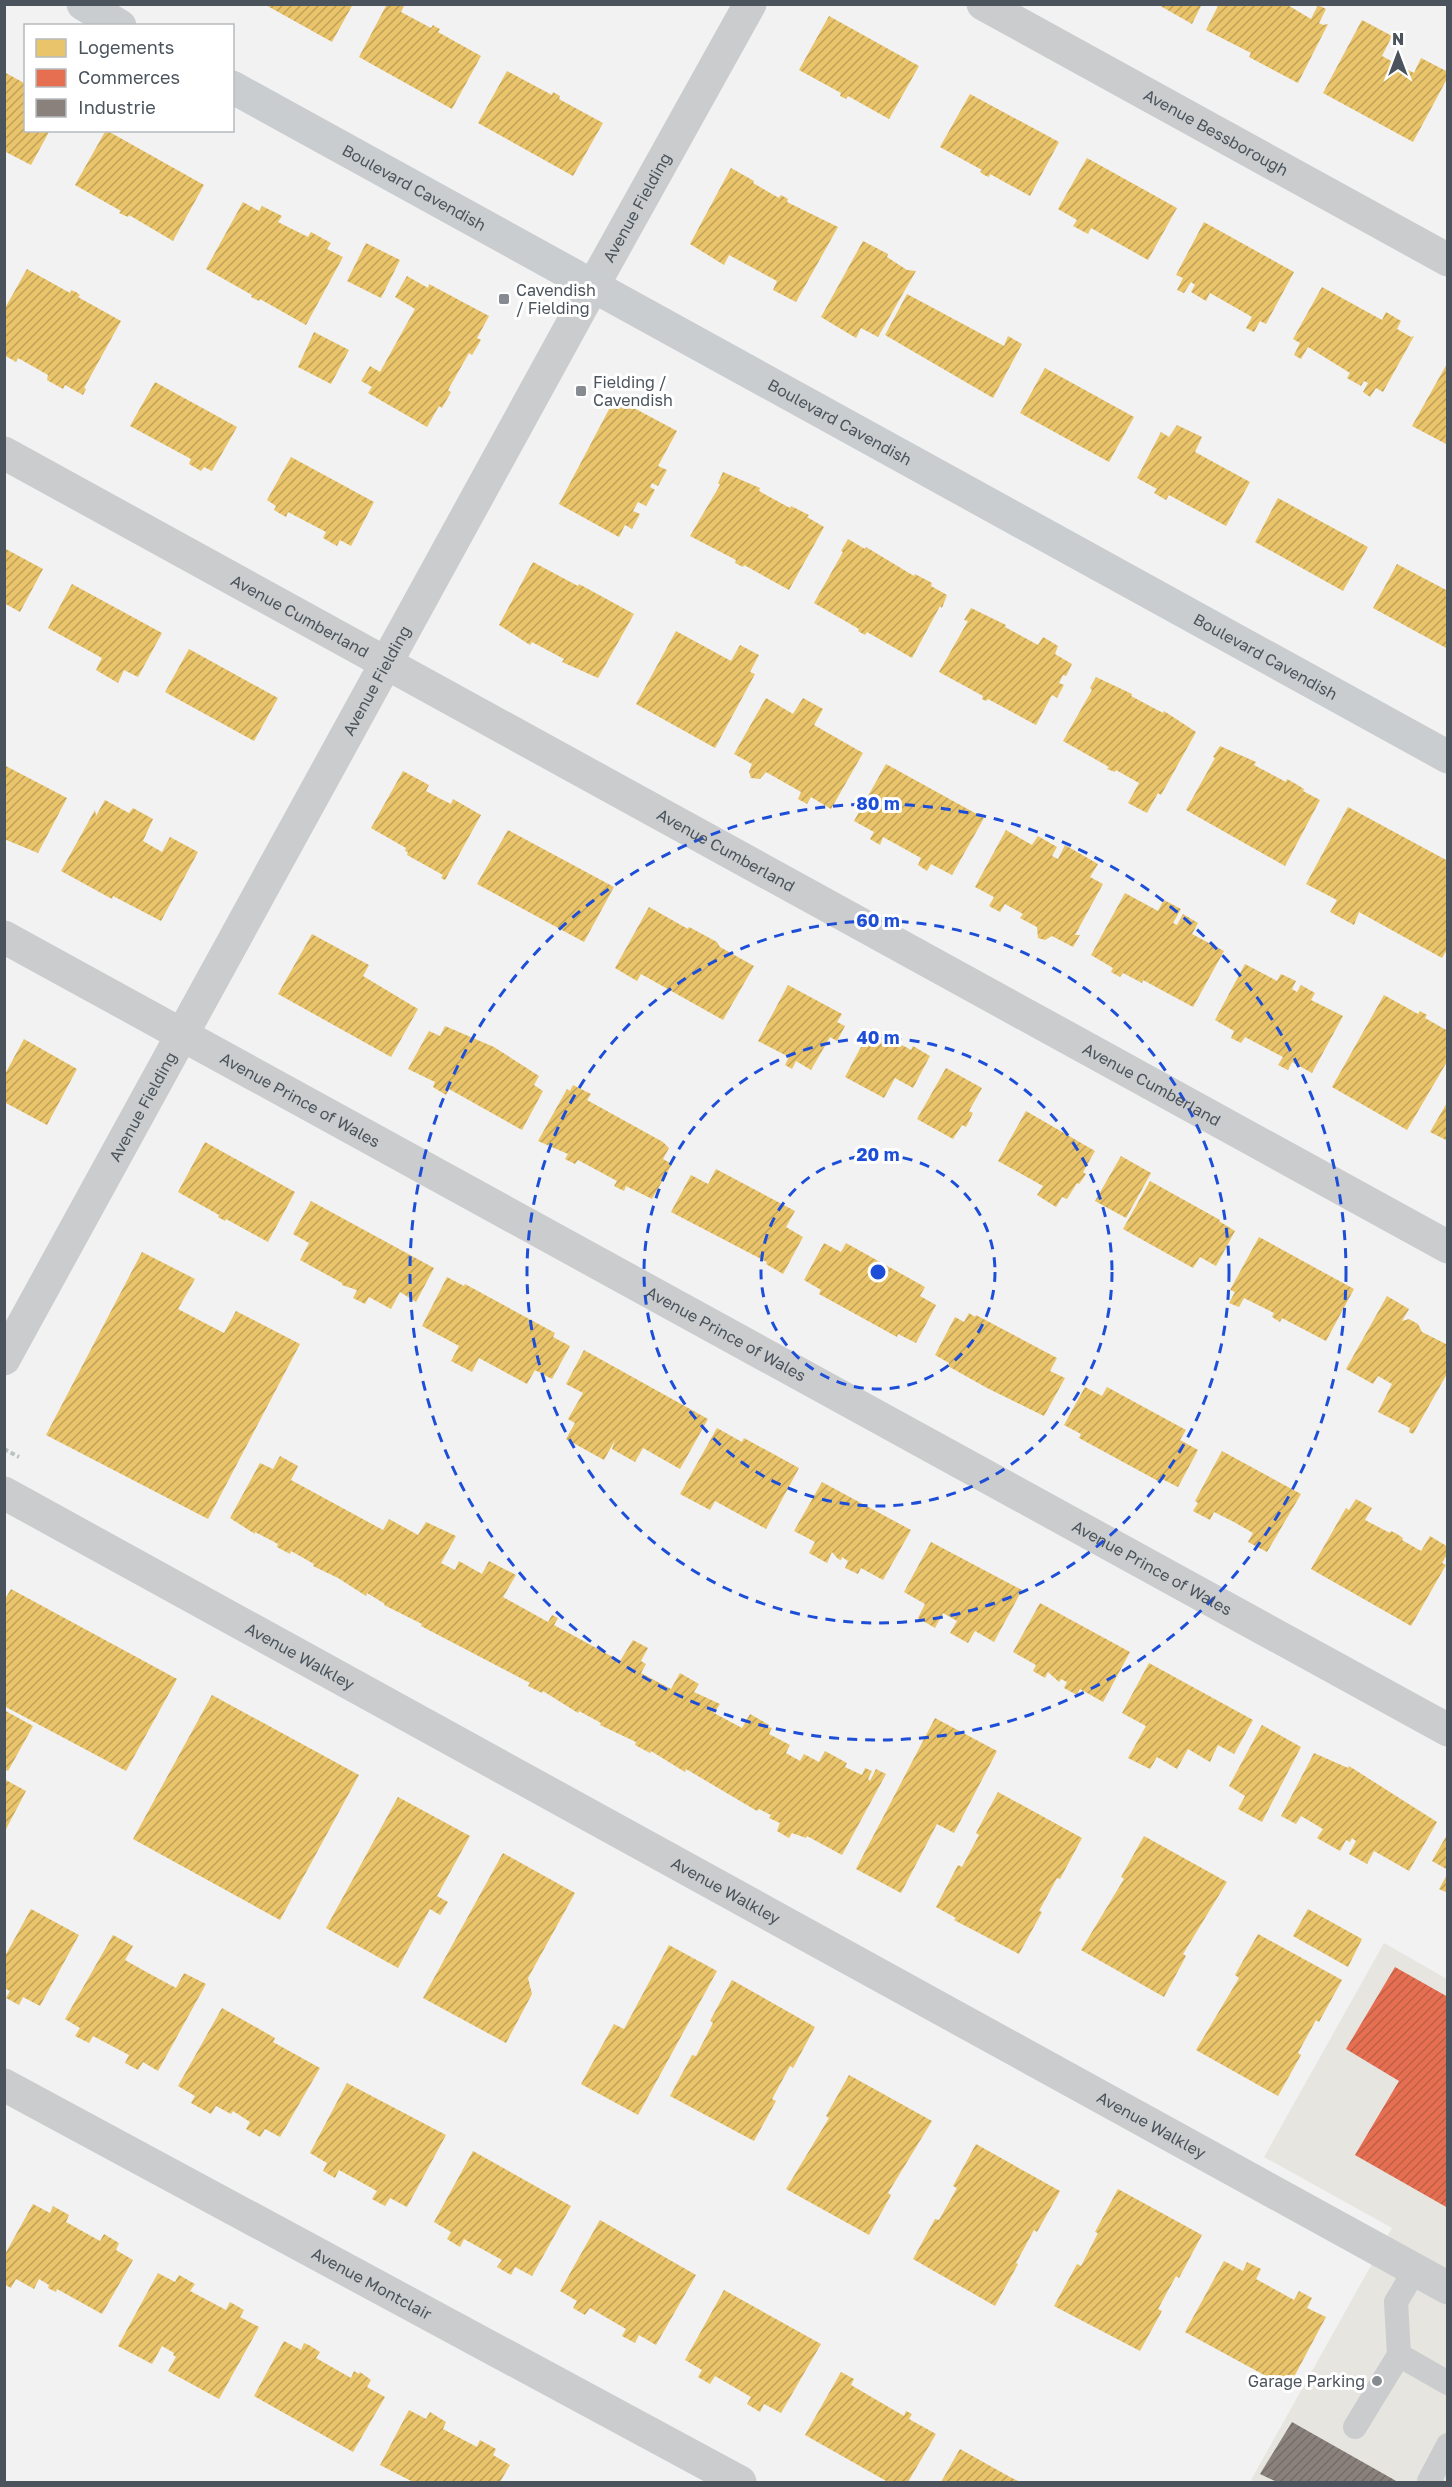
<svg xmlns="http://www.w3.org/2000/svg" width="1452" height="2487" font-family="'Golos Text',sans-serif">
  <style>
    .commercial { fill: #e6e5e0 }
    .homes { fill: url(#homes-hatch) }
    .shops { fill: url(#shops-hatch) }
    .industry { fill: url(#industry-hatch) }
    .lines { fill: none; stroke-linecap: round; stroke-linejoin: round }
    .path { stroke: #b9c3c0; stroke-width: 4; stroke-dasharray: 4.5 3; stroke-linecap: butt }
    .service { stroke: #cacccd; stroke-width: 24 }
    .minor { stroke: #cacccd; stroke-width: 33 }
    .secondary { stroke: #cacdcf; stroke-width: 33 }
    .ring { fill: none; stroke: #1d4ed8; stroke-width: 3; stroke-dasharray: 10 8 }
    .poi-dot { fill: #858b91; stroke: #fff; stroke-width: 2 }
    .labels { text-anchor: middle; stroke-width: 6; stroke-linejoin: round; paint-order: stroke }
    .street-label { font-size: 16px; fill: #4b545d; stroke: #fff }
    .poi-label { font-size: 16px; fill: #4b545d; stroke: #fff; text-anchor: start }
    .centre { fill: #1d4ed8; stroke: #fff; stroke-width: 3 }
    .ring-label { font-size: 18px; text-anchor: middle; font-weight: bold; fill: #1d4ed8; stroke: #fff; stroke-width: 6; stroke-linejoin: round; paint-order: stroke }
  </style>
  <defs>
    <pattern id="homes-hatch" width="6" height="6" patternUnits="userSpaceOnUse" patternTransform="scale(1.5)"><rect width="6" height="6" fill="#e9c46a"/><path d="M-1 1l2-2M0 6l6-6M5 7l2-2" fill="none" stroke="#bfa25a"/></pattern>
    <pattern id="shops-hatch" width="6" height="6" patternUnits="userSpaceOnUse" patternTransform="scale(1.5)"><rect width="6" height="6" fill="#e76f51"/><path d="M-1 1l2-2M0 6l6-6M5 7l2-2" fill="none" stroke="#bd5e46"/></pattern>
    <pattern id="industry-hatch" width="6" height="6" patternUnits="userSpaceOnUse" patternTransform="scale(1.5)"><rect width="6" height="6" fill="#8a817c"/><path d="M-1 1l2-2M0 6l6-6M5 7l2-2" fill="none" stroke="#736c69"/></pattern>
  </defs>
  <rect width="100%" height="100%" fill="#f2f2f2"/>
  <!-- commercial -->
  <path class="commercial" d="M1384 1943 1447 1979V2482H1256L1251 2480 1392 2228 1264 2157Z"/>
  <!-- homes -->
  <path class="homes" d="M264 4H353L332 42Z
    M387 4H405L401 12 431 28 433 25 436 27 440 29 438 32 481 56 452 109 359 57Z
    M1157 4H1202L1192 24Z
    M1219 4H1286L1311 19 1318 5 1326 9 1319 23 1323 25 1328 24 1298 83 1249 57 1251 53 1206 30Z
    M829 16 919 66 889 119 848 96 846 99 840 96 841 93 799 70Z
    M1362 20 1392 36 1382 56 1395 63 1397 60 1399 62 1402 63 1400 66 1414 73 1421 58 1448 72V77L1413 142 1323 93Z
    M507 71 552 95 553 92 560 96 559 99 603 123 573 176 478 123Z
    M4 72 26 84V130H50L31 165 4 151Z
    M970 94 1059 142 1030 196 990 174 989 177 984 175 980 172 982 170 940 147Z
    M106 130 204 185 173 241 129 215 128 217 119 213 121 211 75 185Z
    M1087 158 1177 208 1148 260 1091 228 1088 234 1073 226 1077 220 1058 209Z
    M731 168 754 181 753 183 779 198 781 195 788 199 787 202 838 227 796 302 773 290 777 281 729 255 724 265 690 244Z
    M243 202 259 211 262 206 282 216 278 222 308 237 311 232 331 243 327 249 343 257 306 325 260 299 259 301 251 297 252 295 206 269Z
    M1204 222 1294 272 1266 324 1260 321 1254 332 1246 328 1252 317 1210 293 1206 301 1191 292 1195 285 1191 282 1184 293 1177 290 1183 278 1176 275Z
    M863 241 888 254 887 257 907 270 916 271 878 337 861 328 856 338 821 317Z
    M366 243 400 260 381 298 347 281Z
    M27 269 70 293 71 290 76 292 80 295 78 297 121 321 84 388 86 389 83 395 65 385 63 389 47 380 48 375 18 358 16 362 4 355V310Z
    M407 276 428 288 429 284 489 316 477 338 481 340 472 355 469 353 448 390 451 392 442 408 439 406 427 427 368 393 372 387 361 381 370 366 380 372 415 309 395 297Z
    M1322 287 1382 320 1386 312 1401 321 1397 329 1411 337 1414 336 1383 392 1376 388 1370 397 1363 392 1368 383 1364 381 1361 386 1347 378 1350 373 1308 347 1301 359 1294 355 1300 343 1293 339Z
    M907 294 1004 346 1008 336 1022 344 993 398 885 335Z
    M314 332 349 350 331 384 298 367Z
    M1448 362V445L1412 426Z
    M1045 368 1134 417 1109 462 1020 413Z
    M155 382 237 427 212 471 204 467 201 471 189 464 191 459 130 426Z
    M615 398 677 431 658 466 667 470 658 486 652 483 650 487 655 490 646 506 638 502 633 511 640 514 632 529 625 525 619 537 559 504Z
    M1177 425 1202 437 1195 452 1250 482 1226 526 1169 495 1166 500 1154 493 1157 489 1137 478 1161 432 1169 437Z
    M291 457 374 502 351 546 340 540 337 546 323 538 326 532 288 512 286 517 274 510 276 506 267 500Z
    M723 472 760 488 759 491 790 508 791 506 809 515 807 517 824 527 789 590 744 565 743 567 735 563 736 560 690 536 720 485 718 483Z
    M1278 498 1368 547 1343 591 1255 542Z
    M848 539 865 549 866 547 914 576 915 574 932 583 931 586 947 595 942 608 940 606 912 658 867 632 865 635 858 631 859 629 814 603 843 552 841 551Z
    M4 548 43 569 20 612 4 603Z
    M533 562 578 586 579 584 634 614 598 678 562 662 564 659 532 642 530 645 499 625Z
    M1397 564 1448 591V649L1373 608Z
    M72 584 162 633 138 677 124 670 118 683 96 670 102 658 48 628Z
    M971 608 1006 625 1005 627 1038 645 1043 637 1050 641 1058 646 1055 654 1072 664 1066 676 1063 675 1059 683 1064 685 1057 698 1052 695 1036 725 988 699 986 701 982 699 983 696 939 672 968 621 964 620Z
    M676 631 731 661 740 645 759 655 750 672 755 674 715 748 636 704Z
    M189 649 278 698 254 741 165 692Z
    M1096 677 1132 694 1131 696 1163 713 1164 711 1196 732 1161 795 1158 793 1147 813 1128 803 1139 783 1116 770 1115 772 1107 769 1109 767 1063 741 1092 690 1090 688Z
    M766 698 793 714 803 698 823 709 814 725 863 753 831 809 811 797 807 804 798 799 801 792 766 772 760 779 751 778 749 772 752 764 734 754Z
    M1220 746 1256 762 1254 765 1286 782 1287 779 1296 784 1304 789 1303 791 1320 800 1285 866 1186 810 1215 758 1213 757Z
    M886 764 984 818 952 875 931 864 927 871 918 865 921 858 883 837 880 845 870 839 874 832 854 821Z
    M4 765 67 798 38 853 4 839Z
    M403 771 429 785 426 791 439 798 451 804 453 799 481 815 445 880 441 878 443 875 407 855 408 852 405 851 406 848 371 828Z
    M105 800 129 813 133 808 153 819 143 841 162 852 170 837 198 852 161 921 113 896 112 899 61 871 95 810 96 816Z
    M1348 807 1448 861V948L1442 958 1359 912 1354 925 1330 912 1337 900 1306 884Z
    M508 830 614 887 584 942 477 884Z
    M1006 830 1032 845 1038 836 1057 847 1052 856 1058 859 1065 845 1098 864 1090 877 1103 884 1075 935H1080L1073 947 1052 936 1045 940 1038 938 1037 927 1020 918 1023 914 1005 904 1000 912 989 906 994 897 975 887Z
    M1125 893 1158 911 1164 900 1181 909 1173 923 1177 925 1183 914 1198 923 1192 934 1224 951 1193 1007 1143 980 1142 983 1123 973 1120 977 1111 972 1113 968 1091 955Z
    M649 907 688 929 689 927 704 935 717 942 720 947 754 966 723 1020 641 974 637 981 615 968Z
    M312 934 369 965 363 976 418 1009 391 1057 278 994Z
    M1245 964 1277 981 1281 974 1296 981 1292 989 1297 992 1301 985 1315 993 1311 1000 1343 1016 1312 1073 1292 1062 1288 1070 1278 1065 1283 1057 1245 1037 1241 1043 1231 1038 1234 1031 1215 1020Z
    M788 985 842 1014 837 1022 845 1026 837 1041 830 1037 811 1070 796 1061 792 1069 785 1065 789 1057 758 1041Z
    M1384 995 1418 1014 1420 1011 1427 1015 1425 1018 1448 1031V1060L1407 1130 1332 1087Z
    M445 1026 494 1047 539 1076 534 1085 543 1091 522 1130 449 1089 446 1095 433 1087 435 1082 408 1069 429 1031 440 1036Z
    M871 1028 911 1050 913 1046 930 1056 913 1088 895 1078 884 1098 845 1077Z
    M24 1039 77 1069 47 1125 4 1102V1076Z
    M946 1068 982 1088 969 1111 973 1113 966 1127 962 1125 953 1139 917 1119Z
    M573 1085 591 1094 587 1100 663 1142 669 1148 663 1159 672 1164 652 1199 626 1186 624 1191 614 1186 617 1181 578 1160 575 1164 565 1159 568 1154 538 1141 567 1089 570 1091Z
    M1448 1101V1141L1430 1132Z
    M1026 1111 1095 1151 1083 1172 1086 1174 1082 1180 1079 1184 1077 1183 1067 1199 1062 1197 1056 1207 1037 1195 1043 1186 998 1161Z
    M205 1142 295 1192 268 1242 226 1219 225 1221 218 1217 219 1215 178 1192Z
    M1121 1156 1151 1173 1126 1218 1095 1201Z
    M716 1169 795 1211 786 1227 803 1237 783 1274 766 1264 767 1262 671 1212 691 1175 708 1184Z
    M1150 1181 1220 1220 1219 1221 1235 1231 1216 1266 1200 1257 1193 1268 1123 1229Z
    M311 1201 434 1268 416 1302 400 1292 391 1309 369 1297 365 1304 353 1298 357 1290 342 1285V1283L300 1260 309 1243 293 1234Z
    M1259 1237 1354 1289 1326 1341 1282 1318 1280 1322 1272 1317 1274 1313 1244 1298 1239 1307 1229 1303 1235 1292 1230 1290Z
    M824 1243 841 1252 846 1243 925 1287 920 1296 936 1305 916 1343 898 1334 897 1337 819 1294 821 1290 804 1280Z
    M142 1252 195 1279 178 1309 224 1333 236 1311 300 1344 208 1519 46 1435Z
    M447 1277 464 1286 465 1284 555 1333 553 1337 570 1346 552 1379 535 1370 527 1384 479 1358 472 1372 451 1361 459 1346 422 1326Z
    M1387 1296 1409 1309 1402 1321 1409 1319 1418 1324 1422 1332 1448 1345V1372L1413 1434 1409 1432 1410 1428 1378 1412 1392 1384 1378 1376 1373 1384 1346 1369Z
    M969 1313 975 1317 976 1315 1057 1358 1050 1371 1065 1378 1044 1416 987 1388 948 1366 949 1363 935 1355 955 1317 964 1322Z
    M584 1350 708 1419 680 1469 643 1448 635 1462 612 1449 615 1440 604 1460 566 1439 575 1423 568 1419 583 1393 566 1384Z
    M1085 1387 1102 1396 1107 1387 1186 1430 1180 1440 1198 1450 1178 1487 1160 1478 1158 1481 1079 1438 1081 1434 1064 1425Z
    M717 1428 742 1442 744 1438 799 1468 766 1529 715 1501 710 1510 680 1494Z
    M1222 1451 1301 1494 1267 1552 1248 1542 1253 1533 1234 1522 1214 1512 1210 1520 1193 1511 1198 1503 1195 1501Z
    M280 1456 298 1466 291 1480 383 1530 389 1519 418 1535 426 1522 456 1536 441 1563 455 1570 459 1561 482 1574 489 1561 516 1575 503 1597 548 1622 552 1615 558 1618 554 1625 620 1661 633 1640 648 1648 641 1661 646 1664 641 1673 671 1689 680 1673 699 1684 694 1692 720 1704 714 1713 742 1728 750 1714 769 1725 768 1727 772 1728 769 1734 790 1745 786 1753 800 1761 804 1754 819 1762 825 1751 847 1763 845 1767 862 1775 865 1768 872 1771 868 1779 870 1781 876 1769 886 1774 842 1855 807 1836 806 1838 792 1833 789 1838 777 1831 780 1823 769 1818 771 1815 759 1809 757 1811 686 1769 685 1772 651 1751 650 1753 635 1745 636 1742 600 1725 601 1723 579 1711 578 1713 543 1691 542 1693 528 1686 530 1683 421 1626 422 1624 384 1605 385 1604 367 1593 366 1596 338 1578 313 1566 314 1564 291 1551 290 1554 277 1547 278 1544 255 1532V1534L230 1518 260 1463 273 1469Z
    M822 1482 911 1530 883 1580 861 1568 858 1574 845 1568 848 1561 842 1557 841 1560 838 1559 832 1552 827 1563 809 1553 815 1542 794 1531Z
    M1356 1499 1372 1508 1365 1520 1390 1533 1391 1531 1397 1534 1403 1538 1402 1540 1421 1551 1430 1536 1448 1547V1553L1442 1563 1446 1565 1411 1626 1311 1569 1346 1508 1349 1510Z
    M931 1542 1022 1590 994 1642 975 1631 968 1643 950 1633 957 1621 943 1613 935 1628 918 1618 925 1604 904 1592Z
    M11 1589 177 1679 126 1771 4 1706V1601Z
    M1040 1603 1130 1652 1103 1702 1080 1689 1077 1695 1064 1688 1067 1682 1061 1679 1059 1682 1048 1672 1045 1678 1033 1671 1036 1665 1013 1652Z
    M1149 1663 1253 1720 1234 1754 1218 1745 1210 1762 1188 1749 1177 1769 1157 1757 1150 1769 1128 1758 1146 1726 1122 1713Z
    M212 1695 359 1775 280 1920 133 1839Z
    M4 1710 33 1726 8 1771 4 1769Z
    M935 1718 997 1751 954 1833 937 1824 901 1893 856 1869Z
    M1262 1725 1301 1747 1262 1822 1238 1809 1245 1796 1229 1786Z
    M1314 1753 1348 1768 1349 1766 1437 1822 1409 1871 1374 1851 1367 1864 1349 1854 1356 1841 1352 1838 1350 1842 1346 1840 1340 1851 1317 1838 1323 1829 1301 1816 1296 1824 1281 1816Z
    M4 1779 26 1791 4 1833Z
    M998 1792 1082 1838 1060 1879 1057 1878 1039 1911 1042 1912 1019 1954 954 1920 956 1918 936 1907 958 1865 962 1867 979 1835 976 1833Z
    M398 1797 470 1836 437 1896 448 1902 440 1915 430 1909 398 1968 326 1928Z
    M1448 1833V1870L1432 1861Z
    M1144 1836 1227 1882 1183 1954 1186 1956 1164 1997 1081 1950 1124 1879 1121 1877Z
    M503 1853 575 1893 528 1978 532 1994 506 2043 423 1998Z
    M1448 1873V1893L1439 1889Z
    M31 1909 79 1935 40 2006 23 1997 19 2005 6 1998 10 1991 4 1988V1958Z
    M1308 1909 1362 1939 1348 1967 1293 1936Z
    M1258 1934 1342 1980 1319 2022 1316 2020 1298 2053 1301 2055 1278 2096 1196 2050 1239 1978 1235 1975Z
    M113 1935 133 1946 125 1960 150 1974 176 1988 184 1973 206 1984 158 2071 143 2062 138 2070 125 2063 129 2055 93 2036 89 2043 75 2036 80 2028 65 2019Z
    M669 1945 717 1971 638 2115 581 2084 614 2024 624 2029Z
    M732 1980 815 2027 793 2068 790 2066 772 2099 776 2101 754 2141 670 2096 692 2055 696 2056 713 2023 710 2021Z
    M222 2008 275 2038 273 2042 320 2068 280 2137 265 2129 260 2137 246 2129 250 2122 233 2111 231 2114 216 2106 211 2114 191 2103 195 2096 178 2086Z
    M849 2075 932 2121 888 2193 891 2195 869 2235 786 2189 829 2118 826 2116Z
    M347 2083 446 2135 407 2207 390 2198 385 2206 372 2199 377 2191 339 2170 335 2178 323 2171 327 2163 310 2153Z
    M976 2144 1060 2191 1037 2232 1034 2230 1016 2263 1018 2264 995 2306 913 2259 935 2219 939 2220 957 2188 953 2186Z
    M473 2151 571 2206 532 2276 515 2267 511 2275 497 2267 502 2260 464 2239 460 2247 447 2239 451 2232 434 2222Z
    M1118 2189 1202 2235 1179 2278 1176 2276 1158 2309 1162 2311 1140 2351 1054 2306 1077 2264 1081 2266 1098 2233 1095 2232Z
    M33 2204 50 2213 53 2206 69 2215 66 2222 100 2241 104 2234 119 2243 116 2250 133 2260 102 2314 57 2289 56 2292 48 2288 49 2285 39 2279 34 2289 16 2279 11 2288 4 2284V2256Z
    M600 2220 696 2275 656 2345 639 2335 635 2343 622 2336 626 2329 590 2308 585 2315 573 2308 577 2301 560 2291Z
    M1224 2261 1243 2271 1247 2262 1261 2269 1256 2279 1294 2300 1299 2291 1312 2298 1307 2308 1326 2317 1288 2388 1185 2332Z
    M158 2273 175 2282 179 2275 195 2284 190 2291 226 2310 230 2302 244 2310 240 2317 259 2327 219 2399 168 2371 176 2357 173 2355 174 2353 162 2346 152 2364 118 2346Z
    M724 2290 821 2344 781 2413 764 2404 760 2412 747 2404 751 2397 715 2376 710 2384 698 2377 702 2370 685 2360Z
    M284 2341 301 2350 304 2343 309 2345 320 2352 316 2358 351 2378 354 2371 359 2374 360 2372 371 2380 367 2387 385 2397 353 2452 254 2396Z
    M841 2372 854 2379 851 2385 904 2416 906 2411 912 2414 909 2419 936 2434 908 2482H888L805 2435Z
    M409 2410 426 2419 430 2412 446 2422 443 2429 477 2447 480 2440 496 2449 493 2455 510 2465 500 2482H413L380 2465Z
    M960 2449 1010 2477 1020 2482H941Z"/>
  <!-- shops -->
  <path class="shops" d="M1395 1967 1448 1997V2208L1355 2155 1399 2081 1346 2049Z"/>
  <!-- industry -->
  <path class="industry" d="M1292 2422 1398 2482H1277L1260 2474Z"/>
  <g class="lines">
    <!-- path -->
    <path class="path" d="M4 1449 19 1457"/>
    <!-- service -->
    <path class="service" d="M1415 2270 1396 2302 1399 2355 1448 2383
      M1355 2427 1399 2355
      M1432 2482 1429 2481 1448 2445"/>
    <!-- minor -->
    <g class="minor">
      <path id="s1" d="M983 4 1448 260"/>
      <path id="s2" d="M4 453 1448 1247"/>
      <path id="s3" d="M4 937 1448 1730"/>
      <path id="s4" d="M4 1359 593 286 750 4"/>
      <path id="s5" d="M4 1493 1448 2288"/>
      <path id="s6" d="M4 2085 740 2482"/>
    </g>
    <!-- secondary -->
    <g class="secondary">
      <path d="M83 4 120 26"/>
      <path id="s7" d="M232 87 1448 757"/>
    </g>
  </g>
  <!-- distance rings -->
  <g class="ring">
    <circle cx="878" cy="1272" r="117"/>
    <circle cx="878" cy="1272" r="234"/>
    <circle cx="878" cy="1272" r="351"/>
    <circle cx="878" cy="1272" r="468"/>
  </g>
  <!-- markers -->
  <g class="poi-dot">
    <rect x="498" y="293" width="12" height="12" rx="3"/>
    <rect x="575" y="385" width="12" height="12" rx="3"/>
    <circle cx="1377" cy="2381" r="6"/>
  </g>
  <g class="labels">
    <!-- street labels -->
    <g class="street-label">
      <text dy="6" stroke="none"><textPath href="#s1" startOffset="266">Avenue Bessborough</textPath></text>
      <text dy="6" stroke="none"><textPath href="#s7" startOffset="208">Boulevard Cavendish</textPath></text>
      <text dy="6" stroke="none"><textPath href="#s4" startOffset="1314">Avenue Fielding</textPath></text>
      <text dy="6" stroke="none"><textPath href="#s7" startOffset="694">Boulevard Cavendish</textPath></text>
      <text dy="6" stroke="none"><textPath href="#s2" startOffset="338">Avenue Cumberland</textPath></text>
      <text dy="6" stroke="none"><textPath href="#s7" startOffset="1180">Boulevard Cavendish</textPath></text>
      <text dy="6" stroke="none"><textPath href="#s4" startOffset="774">Avenue Fielding</textPath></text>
      <text dy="6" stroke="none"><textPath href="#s2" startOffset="824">Avenue Cumberland</textPath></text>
      <text dy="6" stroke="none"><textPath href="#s2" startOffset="1310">Avenue Cumberland</textPath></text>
      <text dy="6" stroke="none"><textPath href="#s3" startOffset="338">Avenue Prince of Wales</textPath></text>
      <text dy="6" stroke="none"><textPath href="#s4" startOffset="288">Avenue Fielding</textPath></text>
      <text dy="6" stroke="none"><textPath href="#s3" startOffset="824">Avenue Prince of Wales</textPath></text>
      <text dy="6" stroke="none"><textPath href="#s3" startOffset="1310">Avenue Prince of Wales</textPath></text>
      <text dy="6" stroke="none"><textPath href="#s5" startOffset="338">Avenue Walkley</textPath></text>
      <text dy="6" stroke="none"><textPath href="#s5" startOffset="824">Avenue Walkley</textPath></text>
      <text dy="6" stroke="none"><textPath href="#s5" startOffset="1310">Avenue Walkley</textPath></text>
      <text dy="6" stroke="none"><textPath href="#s6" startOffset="418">Avenue Montclair</textPath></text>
    </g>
    <!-- poi labels -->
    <g class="poi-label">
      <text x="516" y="296">Cavendish<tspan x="516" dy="18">/ Fielding</tspan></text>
      <text x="593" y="388">Fielding /<tspan x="593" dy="18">Cavendish</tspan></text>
      <text x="1365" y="2387" text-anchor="end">Garage Parking</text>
    </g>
  </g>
  <circle cx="878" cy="1272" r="9" class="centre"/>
  <g class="ring-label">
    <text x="878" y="810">80 m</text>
    <text x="878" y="927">60 m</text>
    <text x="878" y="1044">40 m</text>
    <text x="878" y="1161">20 m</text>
  </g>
  <!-- border -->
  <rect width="1452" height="2487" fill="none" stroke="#4b545d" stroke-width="12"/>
  <!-- legend -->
  <rect x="24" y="24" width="210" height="108" fill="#ffffff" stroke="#b7bbbe" stroke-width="1.5"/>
  <rect x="36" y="39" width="30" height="18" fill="#e9c46a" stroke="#b7bbbe" stroke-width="1.5"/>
  <text x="78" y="54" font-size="18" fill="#4b545d">Logements</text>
  <rect x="36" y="69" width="30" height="18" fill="#e76f51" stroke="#b7bbbe" stroke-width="1.5"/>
  <text x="78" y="84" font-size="18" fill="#4b545d">Commerces</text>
  <rect x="36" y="99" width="30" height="18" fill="#8a817c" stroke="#b7bbbe" stroke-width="1.5"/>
  <text x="78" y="114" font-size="18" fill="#4b545d">Industrie</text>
  <!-- north arrow -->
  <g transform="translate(1398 54)" stroke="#ffffff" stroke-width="4.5" paint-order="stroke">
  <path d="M0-4.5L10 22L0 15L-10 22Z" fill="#4b545d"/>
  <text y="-9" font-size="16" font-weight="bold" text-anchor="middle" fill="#4b545d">N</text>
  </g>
</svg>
